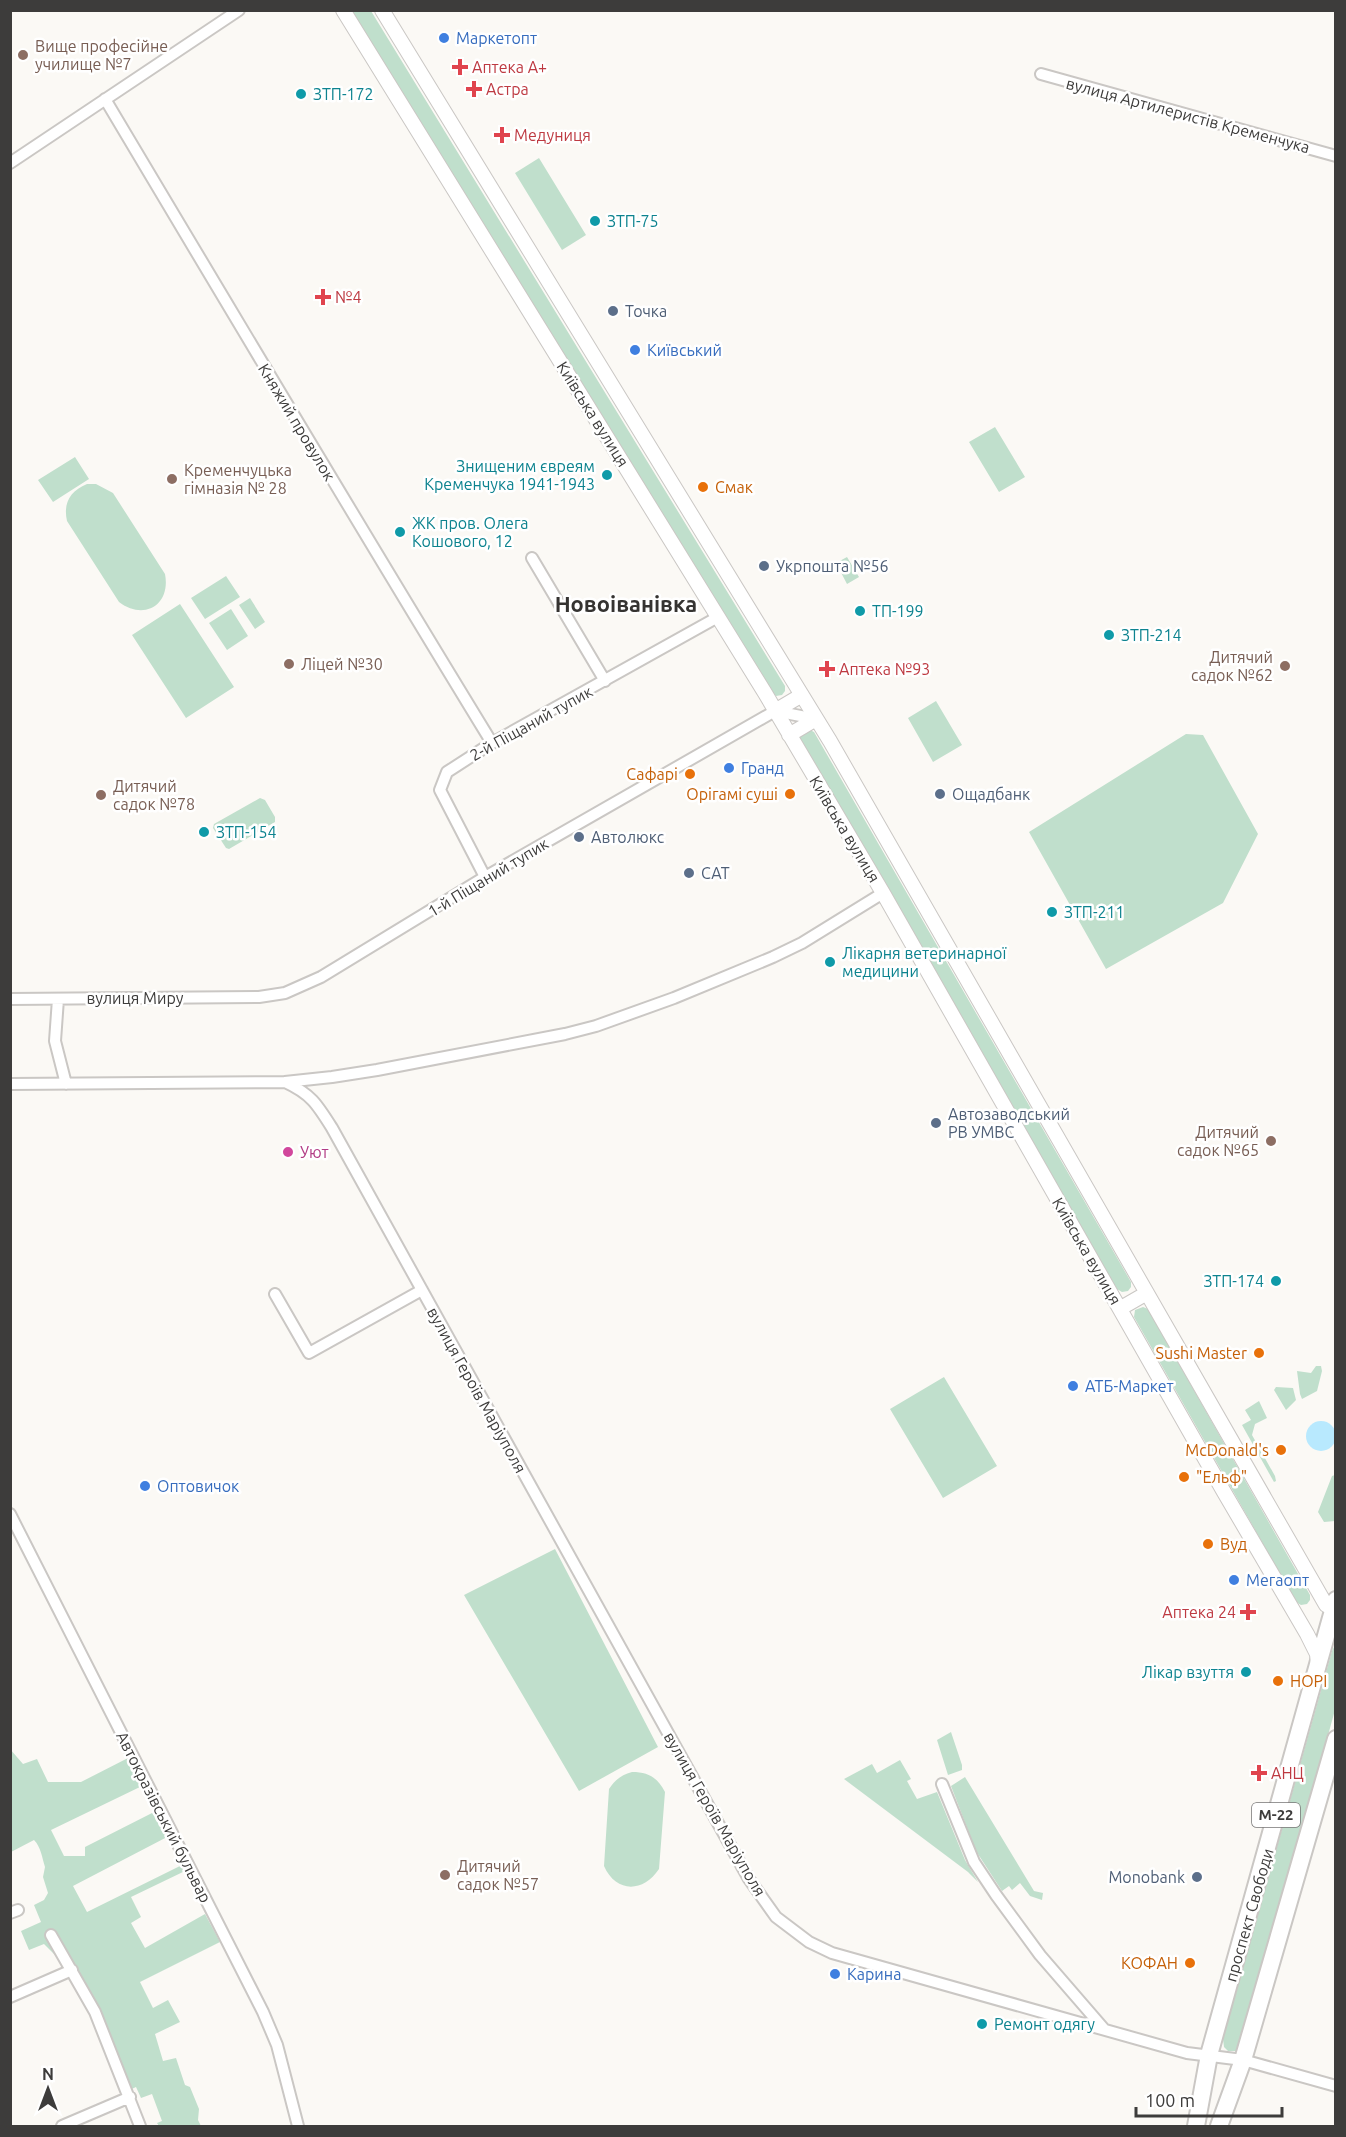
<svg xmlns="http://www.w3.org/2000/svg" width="1346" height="2137" font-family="Ubuntu,sans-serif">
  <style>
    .green { fill: #c0dfcc }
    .water { fill: #b8e9fe }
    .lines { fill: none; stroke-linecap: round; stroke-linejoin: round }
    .minor-casing { stroke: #cac7c4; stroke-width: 14 }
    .major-casing { stroke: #cac7c4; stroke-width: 16 }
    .highway-casing { stroke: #cac7c4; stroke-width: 20 }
    .minor { stroke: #fff; stroke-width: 10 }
    .major { stroke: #fff; stroke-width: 14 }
    .highway { stroke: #fff; stroke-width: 16 }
    .shop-dot { fill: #3f7fe0; stroke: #fff; stroke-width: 2 }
    .education-dot { fill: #8d6e63; stroke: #fff; stroke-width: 2 }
    .health-dot { fill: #e0444e; stroke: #fff; stroke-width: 2 }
    .culture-dot { fill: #0f9aa8; stroke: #fff; stroke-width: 2 }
    .service-dot { fill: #5c6f8a; stroke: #fff; stroke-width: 2 }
    .food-dot { fill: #e8710a; stroke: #fff; stroke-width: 2 }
    .hotel-dot { fill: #d1479c; stroke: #fff; stroke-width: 2 }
    .labels { text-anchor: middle; stroke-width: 5; stroke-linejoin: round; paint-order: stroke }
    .shield { fill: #fff; stroke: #777676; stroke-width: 1.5 }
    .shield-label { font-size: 15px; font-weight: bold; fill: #3d3c3b }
    .shop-label { font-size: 16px; fill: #366cbe; stroke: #fff; text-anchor: start }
    .education-label { font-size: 16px; fill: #785e54; stroke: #fff; text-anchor: start }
    .health-label { font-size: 16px; fill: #be3a42; stroke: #fff; text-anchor: start }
    .culture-label { font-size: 16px; fill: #0d838f; stroke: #fff; text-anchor: start }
    .street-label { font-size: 16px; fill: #3d3c3b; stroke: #fff }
    .service-label { font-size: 16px; fill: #4e5e75; stroke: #fff; text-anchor: start }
    .food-label { font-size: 16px; fill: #c56008; stroke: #fff; text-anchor: end }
    .hotel-label { font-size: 16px; fill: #b23c85; stroke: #fff; text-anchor: start }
    .district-label { font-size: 22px; font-weight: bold; fill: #353331; stroke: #fff }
  </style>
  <rect width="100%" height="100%" fill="#fbf9f5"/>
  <!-- green -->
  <path class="green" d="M352 11H371L785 686V691L782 695 776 696 772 692Z
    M539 158 586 235 562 250 515 173Z
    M995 427 1025 477 999 492 969 442Z
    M75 457 89 479 53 502 38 480Z
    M87 484H96L113 493 165 574C171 605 144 621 119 602L67 521C63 503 70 491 87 484Z
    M847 557 859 577 847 584 836 563Z
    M226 576 240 597 205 619 191 598Z
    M250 598 265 622 255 629 239 605Z
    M180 604 234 687 186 718 132 635Z
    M231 609 248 636 227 650 209 623Z
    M936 701 962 745 933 762 908 718Z
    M808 729 814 732 1131 1282V1287L1128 1291 1122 1292 1117 1289 799 739V736Z
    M1186 734 1203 735 1258 834 1223 903 1106 969 1029 832Z
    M260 798 265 800 275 817V822L229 849 226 848 213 828 214 824Z
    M1143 1307 1148 1309 1310 1595V1600L1307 1604 1301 1605 1296 1602 1134 1317 1135 1310Z
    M1316 1366H1321L1322 1371 1317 1391 1302 1399 1300 1394 1297 1371 1311 1373Z
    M944 1377 997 1466 943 1498 890 1409Z
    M1276 1387 1293 1388 1296 1400 1286 1410 1274 1390Z
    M1259 1401 1267 1418 1255 1424 1252 1435 1275 1476 1276 1481 1274 1482 1242 1425 1251 1420 1245 1410Z
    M1335 1475V1521L1324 1522 1318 1512 1332 1476Z
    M555 1549 658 1747 579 1791 464 1595Z
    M1335 1645V1710L1243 2042 1237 2051H1228L1224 2047 1223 2039 1332 1651Z
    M951 1732 962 1765V1770L948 1775 937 1740Z
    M10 1749 23 1764 37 1759 48 1782H81L128 1758 142 1786 51 1830 64 1856H85V1847L156 1811 169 1836 73 1886 87 1912 182 1865 185 1871 131 1897 141 1917 131 1923 145 1948 205 1914 220 1942 140 1982 153 2008 168 2000 180 2022 155 2034 163 2061 176 2058 185 2085 190 2087 199 2109 198 2120 201 2126H159L157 2123 162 2121 152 2094 141 2098 136 2087 123 2093 89 2007 63 1963 44 1944 29 1950 21 1931 41 1922 34 1905 44 1900 48 1893 43 1877 45 1867C42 1858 41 1847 34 1840L11 1852Z
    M900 1760 911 1779 907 1781 917 1799 937 1792 965 1860 978 1882 968 1872 844 1779 872 1764 877 1773Z
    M632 1772C648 1772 657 1777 665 1792L659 1869C643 1893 616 1893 604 1866L609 1789C615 1780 621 1775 632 1772Z
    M965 1777 1034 1891 1043 1893 1042 1900 1030 1896 1020 1883 1012 1890 1009 1886 1002 1891 976 1851 951 1786Z"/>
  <!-- water -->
  <path class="water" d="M1306 1436a15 15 0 1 1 30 0a15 15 0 1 1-30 0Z"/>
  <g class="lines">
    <!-- minor casing -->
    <g class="minor-casing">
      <path id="minor" d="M1041 74 1336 156
        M105 99C233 314 361 529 492 743
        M10 163 239 10
        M532 558 605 681
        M485 877 440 790 447 772 492 743 718 617
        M10 999 259 997 285 993 321 977 485 877 775 711 816 719
        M58 999 55 1041 66 1084
        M285 1082 332 1077 377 1070 565 1034 596 1026 674 998 773 957 802 943 883 893
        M10 1084 285 1082C311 1094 317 1104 332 1128L749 1879 776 1917 809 1942 832 1953 1187 2053 1243 2060 1336 2086
        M275 1294 309 1353 422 1290
        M10 1514 263 2012 277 2045 298 2126
        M942 1784 974 1862 996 1895 1040 1955 1104 2029
        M10 1913 18 1910
        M51 1935 95 2012 140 2126
        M10 1997 72 1970
        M62 2126 130 2097"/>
    </g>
    <!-- major casing -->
    <g class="major-casing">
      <path id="major" d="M343 10 765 693 883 893 1224 1492 1307 1634 1317 1654 1318 1664
        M382 10 830 741 1326 1605 1333 1608
        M775 711 802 695
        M789 735 816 719
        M1121 1308 1147 1293"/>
    </g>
    <!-- highway casing -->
    <g class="highway-casing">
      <path id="highway" d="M1196 2126 1209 2055 1336 1600
        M1219 2126 1243 2060 1336 1739"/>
    </g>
    <!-- minor -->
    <use href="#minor" class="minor"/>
    <!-- major -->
    <use href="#major" class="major"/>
    <!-- highway -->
    <use href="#highway" class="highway"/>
  </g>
  <!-- markers -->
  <g class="shop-dot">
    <circle cx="444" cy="38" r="6"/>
    <circle cx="635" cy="350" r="6"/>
    <circle cx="729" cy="768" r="6"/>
    <circle cx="1073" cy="1386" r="6"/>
    <circle cx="145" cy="1486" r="6"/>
    <circle cx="1234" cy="1580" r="6"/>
    <circle cx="835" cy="1974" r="6"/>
  </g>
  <g class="education-dot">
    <circle cx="23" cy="55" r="6"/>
    <circle cx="172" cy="479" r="6"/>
    <circle cx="289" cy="664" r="6"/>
    <circle cx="1285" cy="666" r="6"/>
    <circle cx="101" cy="795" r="6"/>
    <circle cx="1271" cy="1141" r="6"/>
    <circle cx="445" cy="1875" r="6"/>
  </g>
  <g class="health-dot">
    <path d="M457 58h6v6h6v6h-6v6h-6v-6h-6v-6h6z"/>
    <path d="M471 80h6v6h6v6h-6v6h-6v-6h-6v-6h6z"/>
    <path d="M499 126h6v6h6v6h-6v6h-6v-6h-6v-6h6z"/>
    <path d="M320 288h6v6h6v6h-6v6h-6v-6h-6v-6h6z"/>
    <path d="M824 660h6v6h6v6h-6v6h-6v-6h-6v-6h6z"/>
    <path d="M1245 1603h6v6h6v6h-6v6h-6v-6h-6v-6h6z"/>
    <path d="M1256 1764h6v6h6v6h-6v6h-6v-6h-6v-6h6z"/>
  </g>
  <g class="culture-dot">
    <circle cx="301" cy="94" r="6"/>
    <circle cx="595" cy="221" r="6"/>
    <circle cx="607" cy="475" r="6"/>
    <circle cx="400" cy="532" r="6"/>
    <circle cx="860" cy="611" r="6"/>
    <circle cx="1109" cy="635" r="6"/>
    <circle cx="204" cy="832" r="6"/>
    <circle cx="1052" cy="912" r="6"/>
    <circle cx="830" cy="962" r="6"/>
    <circle cx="1276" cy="1281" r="6"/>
    <circle cx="1246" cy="1672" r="6"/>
    <circle cx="982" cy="2024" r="6"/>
  </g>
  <g class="service-dot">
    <circle cx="613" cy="311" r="6"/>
    <circle cx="764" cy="566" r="6"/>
    <circle cx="940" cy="794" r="6"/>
    <circle cx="579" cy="837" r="6"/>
    <circle cx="689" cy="873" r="6"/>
    <circle cx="936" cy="1123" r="6"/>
    <circle cx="1197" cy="1877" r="6"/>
  </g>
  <g class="food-dot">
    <circle cx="703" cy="487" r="6"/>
    <circle cx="690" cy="774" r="6"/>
    <circle cx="790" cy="794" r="6"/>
    <circle cx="1259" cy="1353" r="6"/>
    <circle cx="1281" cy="1450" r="6"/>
    <circle cx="1184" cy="1477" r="6"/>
    <circle cx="1208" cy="1544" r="6"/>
    <circle cx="1278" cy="1681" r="6"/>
    <circle cx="1190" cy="1963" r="6"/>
  </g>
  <circle class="hotel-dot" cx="288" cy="1152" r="6"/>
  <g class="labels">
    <!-- shield labels -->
    <rect class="shield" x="1252" y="1803" width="48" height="24" rx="4.5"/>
    <g class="shield-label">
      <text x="1276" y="1820">М-22</text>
    </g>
    <!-- shop labels -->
    <g class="shop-label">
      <text x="456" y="44">Маркетопт</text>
      <text x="647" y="356">Київський</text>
      <text x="741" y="774">Гранд</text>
      <text x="1085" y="1392">АТБ-Маркет</text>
      <text x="157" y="1492">Оптовичок</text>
      <text x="1246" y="1586">Мегаопт</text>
      <text x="847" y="1980">Карина</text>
    </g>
    <!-- education labels -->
    <g class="education-label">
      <text x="35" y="52">Вище професійне<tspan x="35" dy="18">училище №7</tspan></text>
      <text x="184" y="476">Кременчуцька<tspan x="184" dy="18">гімназія № 28</tspan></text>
      <text x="1273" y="663" text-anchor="end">Дитячий<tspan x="1273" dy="18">садок №62</tspan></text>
      <text x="301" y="670">Ліцей №30</text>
      <text x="113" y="792">Дитячий<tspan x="113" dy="18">садок №78</tspan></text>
      <text x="1259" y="1138" text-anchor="end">Дитячий<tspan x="1259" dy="18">садок №65</tspan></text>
      <text x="457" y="1872">Дитячий<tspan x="457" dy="18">садок №57</tspan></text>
    </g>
    <!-- health labels -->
    <g class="health-label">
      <text x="472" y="73">Аптека А+</text>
      <text x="486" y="95">Астра</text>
      <text x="514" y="141">Медуниця</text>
      <text x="335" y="303">№4</text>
      <text x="839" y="675">Аптека №93</text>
      <text x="1236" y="1618" text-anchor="end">Аптека 24</text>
      <text x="1271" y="1779">АНЦ</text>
    </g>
    <!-- culture labels -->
    <g class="culture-label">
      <text x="313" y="100">ЗТП-172</text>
      <text x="607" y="227">ЗТП-75</text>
      <text x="595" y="472" text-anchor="end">Знищеним євреям<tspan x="595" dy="18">Кременчука 1941-1943</tspan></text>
      <text x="412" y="529">ЖК пров. Олега<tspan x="412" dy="18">Кошового, 12</tspan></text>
      <text x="872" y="617">ТП-199</text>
      <text x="1121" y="641">ЗТП-214</text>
      <text x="216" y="838">ЗТП-154</text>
      <text x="1064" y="918">ЗТП-211</text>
      <text x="842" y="959">Лікарня ветеринарної<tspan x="842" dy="18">медицини</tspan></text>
      <text x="1264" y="1287" text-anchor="end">ЗТП-174</text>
      <text x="1234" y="1678" text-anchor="end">Лікар взуття</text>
      <text x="994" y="2030">Ремонт одягу</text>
    </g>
    <!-- street labels -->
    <g class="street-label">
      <text transform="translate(1188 115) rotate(15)" y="6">вулиця Артилеристів Кременчука</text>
      <text transform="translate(593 414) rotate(58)" y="6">Київська вулиця</text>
      <text transform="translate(297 422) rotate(59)" y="6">Княжий провулок</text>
      <text transform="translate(531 723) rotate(-29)" y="6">2-й Піщаний тупик</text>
      <text transform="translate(845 829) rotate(59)" y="6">Київська вулиця</text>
      <text transform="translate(488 877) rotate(-31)" y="6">1-й Піщаний тупик</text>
      <text x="135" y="1004">вулиця Миру</text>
      <text transform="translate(1087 1251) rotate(60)" y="6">Київська вулиця</text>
      <text transform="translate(477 1390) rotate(61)" y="6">вулиця Героїв Маріуполя</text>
      <text transform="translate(715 1814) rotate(60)" y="6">вулиця Героїв Маріуполя</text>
      <text transform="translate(164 1817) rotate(63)" y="6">Автокразівський бульвар</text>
      <text transform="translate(1249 1915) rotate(-74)" y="6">проспект Свободи</text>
    </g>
    <!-- service labels -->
    <g class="service-label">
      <text x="625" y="317">Точка</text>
      <text x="776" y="572">Укрпошта №56</text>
      <text x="952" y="800">Ощадбанк</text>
      <text x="591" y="843">Автолюкс</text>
      <text x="701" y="879">САТ</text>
      <text x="948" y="1120">Автозаводський<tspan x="948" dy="18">РВ УМВС</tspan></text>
      <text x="1185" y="1883" text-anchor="end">Monobank</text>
    </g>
    <!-- food labels -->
    <g class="food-label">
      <text x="715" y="493" text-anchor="start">Смак</text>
      <text x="678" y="780">Сафарі</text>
      <text x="778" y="800">Орігамі суші</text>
      <text x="1247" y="1359">Sushi Master</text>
      <text x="1269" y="1456">McDonald's</text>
      <text x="1196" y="1483" text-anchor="start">"Ельф"</text>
      <text x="1220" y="1550" text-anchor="start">Вуд</text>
      <text x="1290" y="1687" text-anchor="start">НОРІ</text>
      <text x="1178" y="1969">КОФАН</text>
    </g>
    <!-- hotel labels -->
    <g class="hotel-label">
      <text x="300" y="1158">Уют</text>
    </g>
    <!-- district labels -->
    <g class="district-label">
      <text x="626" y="612">Новоіванівка</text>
    </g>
  </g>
  <!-- border -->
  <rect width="1346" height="2137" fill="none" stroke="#3d3c3b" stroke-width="24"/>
  <!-- north arrow -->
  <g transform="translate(48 2089)" stroke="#ffffff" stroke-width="4.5" paint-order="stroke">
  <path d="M0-4.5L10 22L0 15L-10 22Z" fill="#3d3c3b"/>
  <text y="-9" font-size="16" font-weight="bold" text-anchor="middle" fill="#3d3c3b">N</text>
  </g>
  <!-- scale -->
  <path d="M1136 2107v9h146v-9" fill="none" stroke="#3d3c3b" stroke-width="3"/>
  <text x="1145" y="2107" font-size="18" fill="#3d3c3b" stroke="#ffffff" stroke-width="4.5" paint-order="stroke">100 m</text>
</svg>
